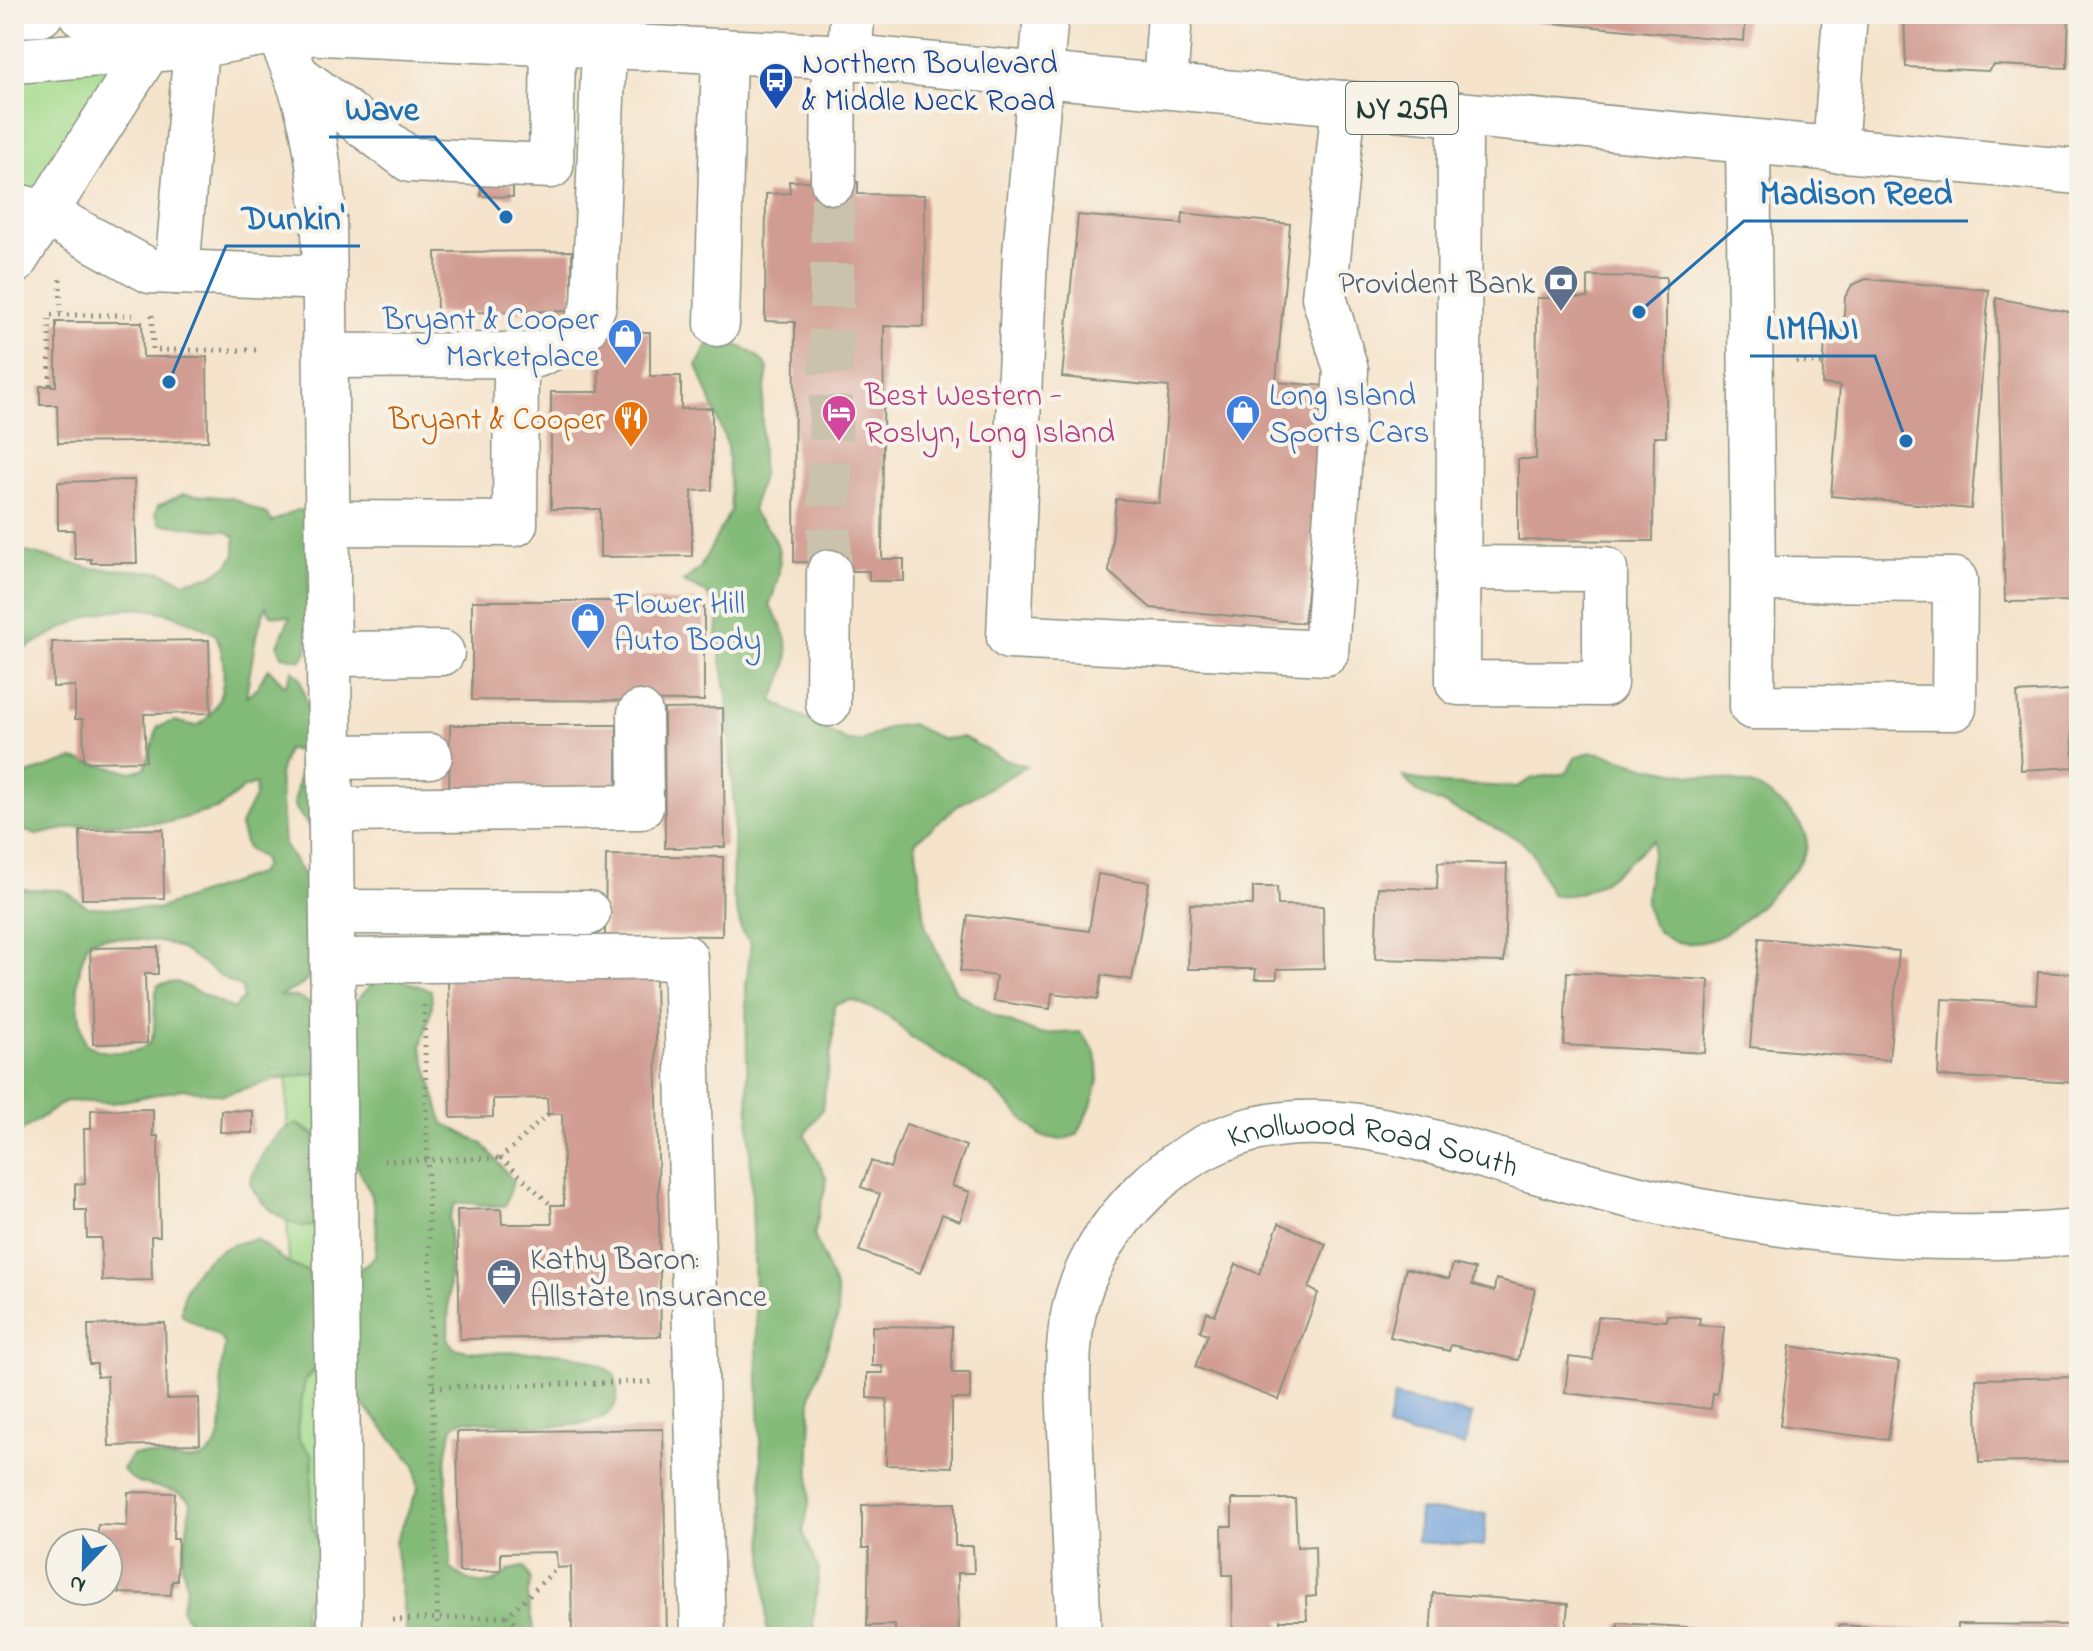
<svg xmlns="http://www.w3.org/2000/svg" width="2093" height="1651" font-family="'Indie Flower',sans-serif">
  <style>
    .green { fill: #a3da8b; stroke: #618c60; stroke-width: 2 }
    .forest { fill: #82ba77; stroke: #507c56; stroke-width: 2; fill-rule: evenodd }
    .water { fill: #71a1db; stroke: #486f88; stroke-width: 2 }
    .building { fill: #d19c92 }
    .lines { fill: none; stroke-linecap: round; stroke-linejoin: round }
    .minor-tunnel { stroke: #cac2ad; stroke-width: 44; stroke-dasharray: 44 22; stroke-linecap: butt }
    .minor-casing { stroke: #8a9080; stroke-width: 47 }
    .major-casing { stroke: #8a9080; stroke-width: 47 }
    .path { stroke: #8a9080; stroke-width: 5; stroke-dasharray: 2 6; stroke-linecap: butt }
    .minor { stroke: #fff; stroke-width: 44 }
    .major { stroke: #fff; stroke-width: 44 }
    .labels { text-anchor: middle; stroke-width: 8; stroke-linejoin: round; paint-order: stroke }
    .shield { fill: #f7f3e8; stroke: #60746a; stroke-width: 2 }
    .shield-label { font-size: 30px; font-weight: bold; fill: #1f3d34 }
    .transit-label { font-size: 32px; fill: #164399; stroke: #f7f3e8; text-anchor: start }
    .service-label { font-size: 32px; fill: #4e5e75; stroke: #f7f3e8; text-anchor: end }
    .shop-label { font-size: 32px; fill: #366cbe; stroke: #f7f3e8; text-anchor: start }
    .hotel-label { font-size: 32px; fill: #b23c85; stroke: #f7f3e8; text-anchor: start }
    .food-label { font-size: 32px; fill: #c56008; stroke: #f7f3e8; text-anchor: end }
    .street-label { font-size: 32px; fill: #1f3d34; stroke: #f7f3e8 }
    .leader { fill: none; stroke: #1f6fb2; stroke-width: 3 }
    .callout-dot { fill: #1f6fb2; stroke: #f7f3e8; stroke-width: 3 }
    .callout-label { font-size: 34px; text-anchor: middle; font-weight: bold; fill: #1f6fb2; stroke: #f7f3e8; stroke-width: 8; stroke-linejoin: round; paint-order: stroke }
  </style>
  <rect width="100%" height="100%" fill="#f7f3e8"/>
  <filter id="ink" filterUnits="userSpaceOnUse"><feTurbulence type="fractalNoise" baseFrequency=".0125" numOctaves="2"/><feDisplacementMap in="SourceGraphic" scale="16" xChannelSelector="R" yChannelSelector="G"/><feConvolveMatrix kernelMatrix="1 2 1 2 8 2 1 2 1" color-interpolation-filters="sRGB"/></filter>
  <filter id="wash" filterUnits="userSpaceOnUse"><feTurbulence type="fractalNoise" baseFrequency=".006" numOctaves="4" result="noise"/><feDisplacementMap in="SourceGraphic" scale="32" xChannelSelector="R" yChannelSelector="G"/><feGaussianBlur stdDeviation="1.8" result="paint"/><feColorMatrix in="noise" values="0 0 0 0 0 0 0 0 0 0 0 0 0 0 0 0 0 1.4 0 .05"/><feComposite in="paint" operator="in"/></filter>
  <g filter="url(#wash)">
    <rect width="100%" height="100%" fill="#f5e3cb"/>
    <!-- green -->
    <path class="green" d="M148 51 14 262V61Z
      M330 1059H336L337 1267 317 1275 289 1264 287 1219 305 1227 325 1218 328 1205 308 1170 314 1160 323 1155 326 1146 324 1140 298 1124 287 1127V1078L316 1073Z
      M324 1359 340 1637H307L301 1610 308 1591 317 1582 320 1545 310 1519 309 1494 297 1427 305 1381Z"/>
    <!-- forest -->
    <path class="forest" d="M720 341C741 345 755 351 768 368L762 409V475L752 511C757 519 763 523 769 530 787 552 779 581 769 605 794 642 793 661 772 701L847 741H862L890 727 911 724 941 739 963 737 1001 758 1027 766 959 805 915 842 926 928 956 992 995 1016 1039 1034 1080 1032C1113 1062 1095 1100 1077 1135L1061 1140 1041 1136 991 1087 911 1037 887 1015 852 1000 834 1005 833 1040 822 1109 805 1135 827 1179 814 1235 837 1292 838 1315 811 1395 809 1504 803 1532 819 1570 813 1623 818 1637H767L747 1059 746 986 751 943 742 932 732 891 734 812 727 694 717 637 719 612 706 592 683 582 700 568 731 510 727 444 697 365 709 343Z
      M183 494 232 498 268 515 272 522 297 510 310 511 307 652 301 660 282 656 278 645 290 617 271 615 266 606 256 636 246 696 257 688 268 668 285 686 293 670 300 678 306 701 322 735 310 828 294 806C296 787 303 769 299 751L287 749 279 774 284 845 318 897 312 974 301 986 279 996 297 997 325 1009 316 1073 280 1078 223 1095 183 1089 113 1103 66 1101 14 1136V889L63 890 88 907 157 909 260 873 264 864 261 857 247 849 240 826 255 797 256 784 244 788 219 808 170 822 84 825 36 835 14 826V778L73 759 132 772 145 768 158 727 174 721 197 726C227 708 229 665 216 635 133 586 89 612 14 655V549L91 568 162 572 184 582 210 576 228 565 235 554V537L226 531 161 524 155 514 158 506ZM103 937C132 940 165 937 189 954 208 966 220 979 242 988L243 998 233 1009 177 982 158 985C147 1018 170 1051 122 1052 107 1053 97 1051 85 1043 76 1008 73 976 88 943Z
      M1591 752C1608 753 1622 760 1638 764 1653 769 1670 771 1685 774 1711 779 1745 778 1767 793 1783 804 1807 825 1807 845 1807 867 1737 930 1716 938 1697 945 1674 947 1659 932 1633 906 1654 870 1653 840 1625 863 1591 903 1551 894L1532 852 1519 839 1417 792 1403 777 1441 784 1517 787 1533 778 1567 773 1575 758Z
      M395 978 431 990 432 1008 421 1046 443 1123 483 1144 513 1181 506 1205C488 1209 473 1200 455 1204L450 1216 448 1340 454 1348C508 1362 568 1336 615 1375 617 1387 620 1400 611 1411 588 1437 498 1422 464 1420L454 1425C436 1469 454 1522 450 1568 469 1584 491 1592 509 1570L524 1567 531 1580 527 1598 535 1636 407 1637 395 1543 418 1488 415 1465 324 1359 305 1381 297 1427 299 1440 313 1456 310 1519 328 1573C306 1591 296 1610 307 1637H211L194 1629 181 1609 187 1586 182 1564 191 1503C174 1480 139 1494 122 1469L132 1455C153 1452 168 1460 188 1460 233 1461 221 1402 221 1374 221 1364 224 1354 225 1344 214 1328 197 1327 182 1315 180 1273 215 1245 256 1239L289 1264 316 1275 337 1267 358 1271 375 1256C380 1213 373 1192 351 1156L358 1116 347 1070 349 1030 357 1000 371 985Z
      M297 1124 316 1137 314 1160 309 1170 312 1180 323 1191 315 1226C289 1230 259 1205 250 1183 258 1160 272 1131 297 1124Z"/>
    <!-- water -->
    <path class="water" d="M1394 1396 1472 1415 1465 1446 1387 1429Z
      M1419 1510 1486 1514 1484 1546 1417 1542Z"/>
    <g id="blocks">
      <!-- building -->
      <path class="building" d="M1455 14H1746L1744 41Z
        M1904 14H2069L2067 68 1994 65 1988 71 1906 67Z
        M789 181 858 182V194L925 195 924 327 884 326 882 559H904V581H869V571H824V563L794 562 795 322 765 321 766 194 790 193Z
        M481 183 513 184V197L481 196Z
        M1183 213 1290 224 1276 382 1327 386 1304 623 1151 608 1109 572 1116 499 1159 503 1169 387 1062 377 1078 215 1182 224Z
        M572 251V311L437 313 436 252Z
        M1588 276 1666 277V437H1654L1653 541 1518 540V459H1536L1537 298H1588Z
        M1866 279 1989 290 1971 509 1831 496 1840 386 1822 384 1825 342 1842 343 1845 297 1852 285Z
        M1996 298 2069 312 2079 306V601L2005 602Z
        M56 322H142L143 357H207L208 441 58 443 57 405H40V386H56Z
        M598 332H650V376H681V409L712 408V490L692 491V556L600 557V509H551V392H599Z
        M134 480 137 563H91V559H75L74 530H58V482Z
        M472 601H704V701L472 700Z
        M209 640 211 713 144 714 146 761 84 762 83 719H75V686L53 687 52 642Z
        M2070 690 2074 767 2021 770 2017 693Z
        M723 708 725 847 665 848 664 709Z
        M450 725H617V789H449Z
        M163 829 164 898 82 899 80 830Z
        M606 855 723 857 722 936 605 935Z
        M1438 862 1507 864 1504 962 1375 959 1378 887 1437 889Z
        M1098 874 1149 882 1132 980 1102 975 1098 999 1052 993 1050 1009 993 1001 996 976 960 971 968 915 1089 931Z
        M1253 887H1277L1278 905 1323 906 1324 968 1277 969V979H1255L1256 969H1188L1190 904 1253 905Z
        M1759 938 1899 951 1889 1060 1750 1047Z
        M158 947V974H145L147 1043 93 1044 90 948Z
        M1567 972 1709 980 1705 1053 1564 1045Z
        M2038 972 2079 974V1083L1938 1076 1942 999 2036 1004Z
        M655 975 661 1336 460 1339 457 1210 501 1209 502 1224H552L551 1205H564L562 1114H548L547 1098 493 1099V1117L451 1118 448 978Z
        M153 1109V1136H158L160 1236H151L152 1280 102 1281 101 1238H87L86 1210H75V1184H85L84 1129H91V1110Z
        M221 1110 253 1111V1133L220 1132Z
        M906 1124 966 1146 952 1186 970 1192 960 1221 942 1214 920 1273 859 1251 880 1194 861 1187 871 1161 890 1168Z
        M1279 1223 1326 1244 1309 1288 1318 1293 1279 1400 1195 1367 1208 1334 1200 1331 1207 1312 1215 1315 1236 1264 1259 1274Z
        M1453 1264 1475 1269 1472 1285 1494 1291 1496 1279 1535 1289 1518 1360 1451 1345 1449 1351 1390 1337 1406 1268 1449 1279Z
        M1667 1315 1700 1318 1699 1325 1724 1327 1717 1394 1713 1393 1711 1409 1565 1393 1569 1357 1593 1360 1598 1317 1666 1321Z
        M165 1323 167 1399 199 1398 200 1444 109 1446 107 1376 97 1377V1364H89L88 1325Z
        M872 1326 952 1327V1373H970V1399H952V1467L886 1465 887 1399 867 1398V1373H883L882 1366H872Z
        M1790 1346 1899 1362 1888 1440 1780 1426Z
        M2079 1377V1461L1979 1463 1976 1379Z
        M663 1429 667 1637H572L571 1567 557 1568 556 1552 501 1553V1571L459 1572 457 1432Z
        M128 1492 175 1493 173 1539H178L177 1581H172L171 1595 119 1593V1586L108 1585V1543H98V1525L127 1526Z
        M1232 1499H1295L1297 1547 1315 1546 1316 1596 1306 1597 1307 1620H1280L1281 1637H1233L1232 1575H1223L1222 1526H1232Z
        M955 1503V1546H973L974 1573H958L959 1637H895V1625L867 1626 869 1548H862V1505Z
        M1433 1593 1568 1604 1565 1637H1430Z
        M1618 1623 1751 1631V1637H1618Z
        M1958 1624 2079 1625V1637H1958Z
        M1839 1625 1937 1631V1637H1839Z"/>
    </g>
  </g>
  <g filter="url(#ink)">
    <use href="#blocks" fill-opacity="0" stroke="#8a9080" stroke-width="2"/>
    <g class="lines">
      <!-- minor-tunnel -->
      <path class="minor-tunnel" d="M829 572 833 182"/>
      <!-- minor casing -->
      <g class="minor-casing">
        <g id="minor">
          <path d="M1046 14 1025 254 1009 637 1326 653 1346 370 1324 297 1344 103"/>
          <path d="M850 57 852 14"/>
          <path d="M299 77 410 160 551 166 553 43"/>
          <path d="M1165 86 1170 14"/>
          <path d="M1748 141 1753 579"/>
          <path d="M1835 150 1845 14"/>
          <path d="M833 182 834 56"/>
          <path d="M14 205 44 213 150 271 325 278"/>
          <path d="M14 262 148 51"/>
          <path d="M177 272 196 46"/>
          <path d="M717 324 724 51"/>
          <path d="M326 356 537 355 573 339 585 327 594 305 604 46"/>
          <path d="M328 523 515 524 516 357"/>
          <path d="M1458 568 1605 569V684L1458 683 1460 114"/>
          <path d="M1753 579 1955 580 1954 708 1752 707Z"/>
          <path d="M330 654 442 653"/>
          <path d="M828 704 829 572"/>
          <path d="M332 757 430 756"/>
          <path d="M333 810 641 807 640 713"/>
          <path d="M334 912 588 913"/>
          <path d="M335 961 685 957 703 1637"/>
          <path id="s1" d="M1079 1637C1076 1575 1074 1512 1071 1450 1069 1403 1064 1353 1075 1306 1086 1262 1113 1222 1145 1191 1259 1081 1386 1128 1517 1166 1573 1181 1628 1197 1685 1208 1814 1233 1947 1245 2079 1232"/>
        </g>
      </g>
      <!-- major casing -->
      <g class="major-casing">
        <path id="major" d="M81 14 228 24
          M235 14 277 31 850 57 2079 172
          M14 15 41 14
          M277 31C311 103 317 140 324 218L340 1637
          M14 61 196 46 277 31"/>
      </g>
      <!-- path -->
      <path class="path" d="M60 279 61 315
        M152 315 153 350H256
        M1796 361 1823 364
        M50 385 49 315H134
        M424 1005 438 1637
        M548 1114 501 1158 551 1205
        M384 1161 501 1158
        M433 1387 652 1382
        M392 1620 507 1616
        M533 1637 507 1616 557 1568"/>
      <!-- minor -->
      <use href="#minor" class="minor"/>
      <!-- major -->
      <use href="#major" class="major"/>
    </g>
  </g>
  <!-- icons -->
  <defs>
    <g id="bus-pin" transform="scale(1.8)"><path d="M0 17L-7.5 6A9.5 9.5 0 1 1 7.5 6Z" fill="#1a4fb4" stroke="#f7f3e8"/><path d="M-5-6H5V4H4V6H2V4H-2V6H-4V4H-5ZM-3.5-4V0h7V-4ZM-3.5 1.2v1.5H-2V1.2ZM2 1.2v1.5H3.5V1.2Z" fill="#fff"/></g>
    <g id="bank-pin" transform="scale(1.8)"><path d="M0 17L-7.5 6A9.5 9.5 0 1 1 7.5 6Z" fill="#5c6f8a" stroke="#f7f3e8"/><path d="M-6-4H6V4H-6ZM0-2.3a2.3 2.3 0 1 0 0 4.6a2.3 2.3 0 1 0 0-4.6Z" fill="#fff"/></g>
    <g id="shop-pin" transform="scale(1.8)"><path d="M0 17L-7.5 6A9.5 9.5 0 1 1 7.5 6Z" fill="#3f7fe0" stroke="#f7f3e8"/><path d="M-5-2.5h2.3a2.7 3.5 0 0 1 5.4 0H5L5.5 6h-11ZM-1.5-2.5h3a1.5 2.3 0 0 0-3 0Z" fill="#fff"/></g>
    <g id="hotel-pin" transform="scale(1.8)"><path d="M0 17L-7.5 6A9.5 9.5 0 1 1 7.5 6Z" fill="#d1479c" stroke="#f7f3e8"/><path d="M-6-4.5h1.5V1H6V5H4.5V3h-9V5H-6ZM-4 0a1.8 1.8 0 1 1 3.6 0ZM.5 0V-2.5h3Q6-2.5 6 0Z" fill="#fff"/></g>
    <g id="restaurant-pin" transform="scale(1.8)"><path d="M0 17L-7.5 6A9.5 9.5 0 1 1 7.5 6Z" fill="#e8710a" stroke="#f7f3e8"/><path d="M-5-6h1v4h1v-4h1v4h1v-4h1v5L-1.5 .5V6h-2V.5L-5-1ZM5-6V6H3V1.5H1.5Q1.5-4 5-6Z" fill="#fff"/></g>
    <g id="office-pin" transform="scale(1.8)"><path d="M0 17L-7.5 6A9.5 9.5 0 1 1 7.5 6Z" fill="#5c6f8a" stroke="#f7f3e8"/><path d="M-6-3h4V-5.5h4V-3h4V5H-6ZM-1-4.5V-3h2v-1.5ZM-6 0V1H6V0Z" fill="#fff"/></g>
  </defs>
  <g fill-rule="evenodd">
    <use href="#bus-pin" x="776" y="80"/>
    <use href="#bank-pin" x="1561" y="282"/>
    <use href="#shop-pin" x="625" y="336"/>
    <use href="#hotel-pin" x="839" y="412"/>
    <use href="#shop-pin" x="1243" y="412"/>
    <use href="#restaurant-pin" x="631" y="418"/>
    <use href="#shop-pin" x="588" y="620"/>
    <use href="#office-pin" x="504" y="1276"/>
  </g>
  <g class="labels">
    <!-- shield labels -->
    <rect class="shield" x="1346" y="82" width="112" height="52" rx="6"/>
    <g class="shield-label">
      <text x="1402" y="118">NY 25A</text>
    </g>
    <!-- transit labels -->
    <g class="transit-label">
      <text x="802" y="73">Northern Boulevard<tspan x="802" dy="37">&amp; Middle Neck Road</tspan></text>
    </g>
    <!-- service labels -->
    <g class="service-label">
      <text x="1535" y="293">Provident Bank</text>
      <text x="530" y="1269" text-anchor="start">Kathy Baron:<tspan x="530" dy="37">Allstate Insurance</tspan></text>
    </g>
    <!-- shop labels -->
    <g class="shop-label">
      <text x="599" y="329" text-anchor="end">Bryant &amp; Cooper<tspan x="599" dy="37">Marketplace</tspan></text>
      <text x="1269" y="405">Long Island<tspan x="1269" dy="37">Sports Cars</tspan></text>
      <text x="614" y="613">Flower Hill<tspan x="614" dy="37">Auto Body</tspan></text>
    </g>
    <!-- hotel labels -->
    <g class="hotel-label">
      <text x="865" y="405">Best Western -<tspan x="865" dy="37">Roslyn, Long Island</tspan></text>
    </g>
    <!-- food labels -->
    <g class="food-label">
      <text x="605" y="429">Bryant &amp; Cooper</text>
    </g>
    <!-- street labels -->
    <g class="street-label">
      <text dy="11" stroke="none"><textPath href="#s1" startOffset="716">Knollwood Road South</textPath></text>
    </g>
  </g>
  <!-- callouts -->
  <path class="leader" d="M506 217L435 137H329M1639 312L1744 221H1968M169 382L226 246H360M1906 441L1875 356H1750"/>
  <g class="callout-dot">
    <circle cx="506" cy="217" r="8"/>
    <circle cx="1639" cy="312" r="8"/>
    <circle cx="169" cy="382" r="8"/>
    <circle cx="1906" cy="441" r="8"/>
  </g>
  <g class="callout-label">
    <text x="382" y="120">Wave</text>
    <text x="1856" y="204">Madison Reed</text>
    <text x="293" y="229">Dunkin'</text>
    <text x="1812" y="339">LIMANI</text>
  </g>
  <!-- margin -->
  <rect width="2093" height="1651" fill="none" stroke="#f7f3e8" stroke-width="48"/>
  <!-- north arrow -->
  <g transform="translate(84 1567) rotate(202)"><circle r="38" fill="#f7f3e8" stroke="#a1aaa0" stroke-width="2"/>
  <path d="M0-6L14 30L0 20L-14 30Z" fill="#1f6fb2"/>
  <text y="-12" font-size="22" font-weight="bold" text-anchor="middle" fill="#1f3d34">N</text>
  </g>
</svg>
